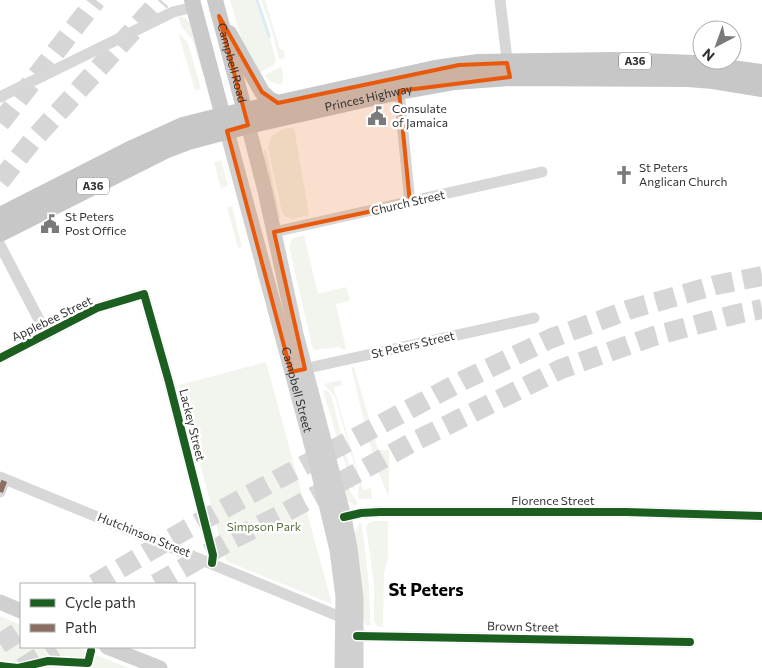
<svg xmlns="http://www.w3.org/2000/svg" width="762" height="668" font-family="Commissioner,sans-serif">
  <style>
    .green { fill: #f1f5ed }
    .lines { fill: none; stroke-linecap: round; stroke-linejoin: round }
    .stream { stroke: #ddebf3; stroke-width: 3 }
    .motorway-tunnel { stroke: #d6d6d6; stroke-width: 20; stroke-dasharray: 20 10; stroke-linecap: butt }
    .minor { stroke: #d7d7d7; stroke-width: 11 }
    .secondary { stroke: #d0d0d0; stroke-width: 15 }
    .primary { stroke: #cacaca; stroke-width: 16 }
    .trunk { stroke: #c7c7c7; stroke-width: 18 }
    .quiet { stroke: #8d6e63; stroke-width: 6; stroke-dasharray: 12 6; stroke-linecap: butt }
    .cycleway-casing { stroke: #fff; stroke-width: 11 }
    .cycleway { stroke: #1b5e20; stroke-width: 8 }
    .marked { fill: #e8590c; fill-opacity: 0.2; stroke: #e8590c; stroke-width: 4; stroke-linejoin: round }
    .labels { text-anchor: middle; stroke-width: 5; stroke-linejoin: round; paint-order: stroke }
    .shield { fill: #fff; stroke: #707070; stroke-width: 1 }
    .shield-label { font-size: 11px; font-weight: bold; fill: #333 }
    .street-label { font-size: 12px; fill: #333; stroke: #fff }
    .poi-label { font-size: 12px; fill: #333; stroke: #fff; text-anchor: start }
    .park-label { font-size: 12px; fill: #56703f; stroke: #fff }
    .district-label { font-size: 18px; font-weight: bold; fill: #000; stroke: #fff }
  </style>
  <rect width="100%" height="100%" fill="#fff"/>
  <!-- green -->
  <path class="green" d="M230 0H258L261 6 276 60 274 65 259 73 241 38Z
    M261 0H265L280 49H283L285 58 279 59 270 24Z
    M178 16 185 18 190 23 207 86 192 39 181 26Z
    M178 32 188 43 201 89 195 90Z
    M280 67 282 68 283 80 281 84C274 84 268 81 265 75Z
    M289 128H294L309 215 292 219 285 216 282 212 268 147 272 136 281 130Z
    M266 150 280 216 279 218 276 214 264 161V151Z
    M221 160 228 186 221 188 214 162Z
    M232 206 242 247 238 248 227 207Z
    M304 235 318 294 346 287 350 301 336 304 346 349 343 350 339 347 314 350 312 346 289 246 293 238Z
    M266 362 332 604 226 561 179 385Z
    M351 367H354L378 450H389V497C370 458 362 408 351 367Z
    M341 380 342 385 334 387 335 392 363 490 371 488 372 499H358L359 482 335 397 324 384Z
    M326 390 331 395 355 489H353L323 391Z
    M346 485 358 503 355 506 346 499 342 486Z
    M374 521H388V557L384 573 383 627 377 626 374 621V584L366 526 369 523Z
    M360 522 361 523C367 557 370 590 370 625L366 626 362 614 354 535Z
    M0 616 21 625V647H76L129 668H0Z"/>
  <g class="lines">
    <!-- stream -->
    <path class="stream" d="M257 0 269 36"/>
    <!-- motorway-tunnel -->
    <path class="motorway-tunnel" d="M0 123 96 0
      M0 181 32 141 161 0
      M94 584 187 529 267 485 462 381 552 338 631 309 716 285 762 276
      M156 584 233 539 286 512 413 442 561 369 654 336 737 314 762 309
      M0 644 21 630
      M22 668 55 647"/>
    <!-- minor -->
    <path class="minor" d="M500 0 508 68
      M399 91 410 203
      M0 97 173 12 194 7
      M274 232 542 172
      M0 245 47 335
      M0 358 97 308 144 294 169 382 213 555 212 563
      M299 370 534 318
      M0 477 343 618
      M0 492 5 479
      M344 517 361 513 380 512H626L762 516
      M357 636 690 642"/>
    <!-- secondary -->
    <g class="secondary">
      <path d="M248 125 265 191 296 334 344 517 350 548 356 598V668"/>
      <path id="s1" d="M227 131 315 458 337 550 343 597 342 668"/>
      <path d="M0 602 21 611"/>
      <path d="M107 647 160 668"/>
    </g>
    <!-- primary -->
    <g class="primary">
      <path d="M192 0 226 128"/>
      <path id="s2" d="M215 0 248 123"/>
      <path d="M229 33 262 92 269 99 278 103"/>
    </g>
    <!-- trunk -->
    <g class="trunk">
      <path d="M0 216 130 150 183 126 223 116 435 69 478 63 613 61 695 64 762 73"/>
      <path id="s3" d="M0 233 167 149 188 141 248 125 399 91 455 81 510 77 688 78 713 80 762 88"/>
    </g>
    <!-- quiet -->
    <path class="quiet" d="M0 492 5 479"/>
    <!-- cycleway casing -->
    <g class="cycleway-casing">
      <path id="cycleway" d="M0 358 97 308 144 294 169 382 213 555 212 563
        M344 517 361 513 380 512H626L762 516
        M357 636 690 642
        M0 666 18 668 48 661 88 663 91 651"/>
    </g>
    <!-- cycleway -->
    <use href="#cycleway" class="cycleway"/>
  </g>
  <!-- marked area -->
  <path class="marked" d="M219 16 262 92 278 103 459 65 507 63 510 77 399 91 410 203 274 232 305 369 291 372 227 131 248 125Z"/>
  <!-- icons -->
  <defs>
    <g id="civic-bare" transform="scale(1.5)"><path d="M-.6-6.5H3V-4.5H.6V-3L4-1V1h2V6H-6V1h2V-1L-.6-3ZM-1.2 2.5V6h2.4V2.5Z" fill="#7a7a7a" stroke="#fff" stroke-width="2.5" paint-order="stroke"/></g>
    <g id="church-bare" transform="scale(1.5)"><path d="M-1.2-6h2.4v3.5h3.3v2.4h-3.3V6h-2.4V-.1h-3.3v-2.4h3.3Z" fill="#7a7a7a" stroke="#fff" stroke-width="2.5" paint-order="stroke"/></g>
  </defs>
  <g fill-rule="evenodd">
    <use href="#civic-bare" x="377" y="116"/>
    <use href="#church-bare" x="624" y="175"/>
    <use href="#civic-bare" x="50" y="224"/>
  </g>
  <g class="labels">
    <!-- shield labels -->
    <g class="shield">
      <rect x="619" y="52.5" width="32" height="17" rx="4"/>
      <rect x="77" y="177.5" width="32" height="17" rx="4"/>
    </g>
    <g class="shield-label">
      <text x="635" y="65">A36</text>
      <text x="93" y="190">A36</text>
    </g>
    <!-- street labels -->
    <g class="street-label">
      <text dy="4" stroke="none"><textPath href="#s2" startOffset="65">Campbell Road</textPath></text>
      <text dy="4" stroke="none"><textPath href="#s3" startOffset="395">Princes Highway</textPath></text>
      <text transform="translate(408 203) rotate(-13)" y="4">Church Street</text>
      <text transform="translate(52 319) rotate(-26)" y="4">Applebee Street</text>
      <text transform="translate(413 345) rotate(-13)" y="4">St Peters Street</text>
      <text dy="4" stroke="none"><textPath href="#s1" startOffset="268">Campbell Street</textPath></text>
      <text transform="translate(192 425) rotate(76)" y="4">Lackey Street</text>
      <text x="553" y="505">Florence Street</text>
      <text transform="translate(144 535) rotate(22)" y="4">Hutchinson Street</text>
      <text transform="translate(523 627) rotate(1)" y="4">Brown Street</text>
    </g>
    <!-- poi labels -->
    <g class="poi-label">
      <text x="392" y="113">Consulate<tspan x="392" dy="14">of Jamaica</tspan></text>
      <text x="639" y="172">St Peters<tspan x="639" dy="14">Anglican Church</tspan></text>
      <text x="65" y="221">St Peters<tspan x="65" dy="14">Post Office</tspan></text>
    </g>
    <!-- park labels -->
    <g class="park-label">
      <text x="264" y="531">Simpson Park</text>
    </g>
    <!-- district labels -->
    <g class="district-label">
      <text x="426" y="596">St Peters</text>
    </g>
  </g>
  <!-- legend -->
  <rect x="20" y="583" width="175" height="65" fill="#ffffff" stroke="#adadad"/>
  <rect x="30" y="599" width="25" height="8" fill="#1b5e20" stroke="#adadad"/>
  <text x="65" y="608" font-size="15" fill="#333333">Cycle path</text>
  <rect x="30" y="624" width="25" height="8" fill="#8d6e63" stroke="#adadad"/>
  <text x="65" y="633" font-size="15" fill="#333333">Path</text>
  <!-- north arrow -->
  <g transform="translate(717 45) rotate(221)"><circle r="24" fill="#ffffff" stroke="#adadad"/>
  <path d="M0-4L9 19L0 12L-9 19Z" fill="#7a7a7a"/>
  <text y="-8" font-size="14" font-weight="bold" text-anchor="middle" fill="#333333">N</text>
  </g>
</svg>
